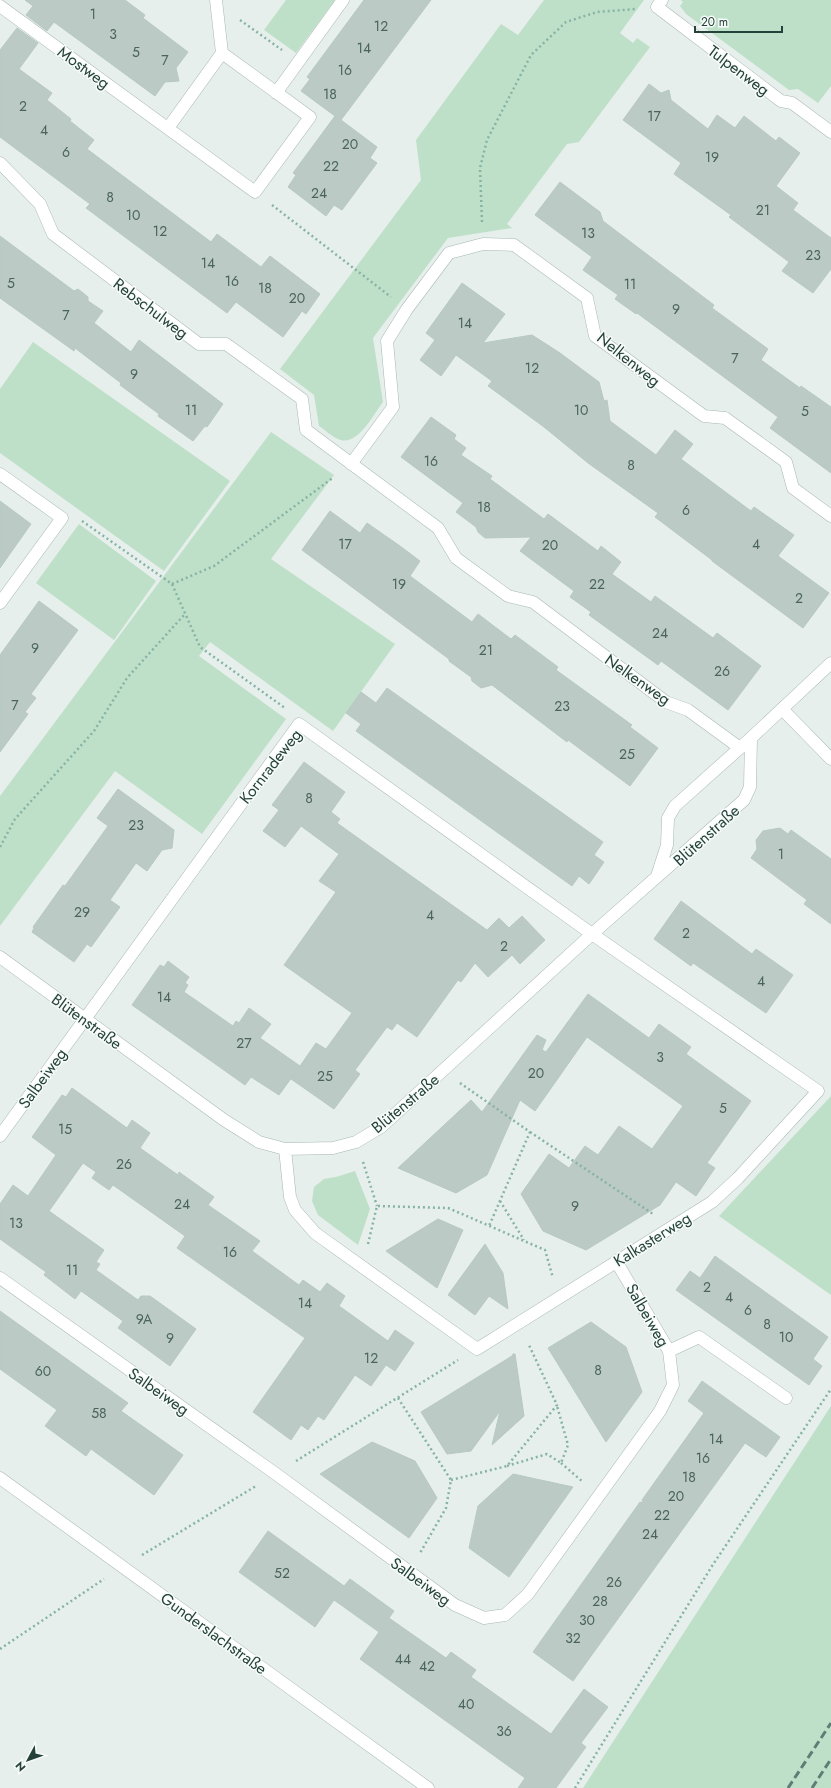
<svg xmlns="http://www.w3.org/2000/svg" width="831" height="1788" font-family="Jost,sans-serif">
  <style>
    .green { fill: #bfe0c8 }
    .building { fill: #bbcac4; stroke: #b8c9c2 }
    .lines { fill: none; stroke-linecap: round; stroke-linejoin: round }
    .lane-casing { stroke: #a8b8b2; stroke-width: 13 }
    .street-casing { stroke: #a8b8b2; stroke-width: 13 }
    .path { stroke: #86b3a5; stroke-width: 2.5; stroke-dasharray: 2 3; stroke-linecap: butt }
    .lane { stroke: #fff; stroke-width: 12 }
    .street { stroke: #fff; stroke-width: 12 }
    .rail { stroke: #5f7d75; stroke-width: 3; stroke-dasharray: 8 4; stroke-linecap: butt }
    .labels { text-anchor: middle; stroke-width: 3; stroke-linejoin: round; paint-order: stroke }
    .number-label { font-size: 14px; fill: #4a645c }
    .street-label { font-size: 16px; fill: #24423a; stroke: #f7fbf9 }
  </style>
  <rect width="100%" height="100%" fill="#e6efeb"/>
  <!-- green -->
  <path class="green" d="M286 0H335L296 53 264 30Z
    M544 0H644L620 33 633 43 637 38 650 47 579 142 567 144 507 224 512 228 448 238 373 338 383 402C373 415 357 448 338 439 331 436 325 430 319 426L314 395 280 369 421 180 416 140 501 24 518 35Z
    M681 0H831V86L818 103 798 89 789 90 686 14 680 6 683 2Z
    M33 342 230 481 164 571 0 453V389Z
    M271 432 334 475 271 559 395 644 333 731 210 642 199 656 286 719 202 834 115 771 0 926V796Z
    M79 524 156 581 114 640 36 583Z
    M831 1096V1295L719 1216Z
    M355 1171 370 1209 358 1245 318 1215 312 1201 314 1187 324 1179 336 1177Z
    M831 1406V1788H583Z"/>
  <!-- building -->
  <path class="building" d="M25 0H125L145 15 143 18 188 52 176 68 179 81 165 82 155 96 54 22 47 31 26 15 33 6Z
    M364 0H431L341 120 377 147 370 158 377 163 342 210 334 205 326 216 288 187 296 175 293 173 335 116 301 91 310 79 307 77Z
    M17 28 38 43 19 69 52 93 47 100 71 119 70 121 94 140 87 149 211 242 217 234 261 267 270 256 320 294 306 314 302 311 283 337 236 302 227 313 86 208 90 204 0 137V50Z
    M649 84 661 93 669 90 671 100 708 129 717 115 735 128 744 116 776 141 779 137 800 153 776 186 798 203 793 210 831 238V269L813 293 782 271 789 262 729 217 731 215 674 174 681 163 623 120Z
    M560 182 600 212 603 221 714 305 712 308 768 349 761 360 800 388 801 386 831 407V473L770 428 778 417 637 313 636 314 615 299 618 295 583 270 592 257 535 215Z
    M0 236 74 291 78 289 88 297V301L103 311 94 323 131 352 139 340 223 404 207 427 205 426 193 441 158 416 159 414 120 385 121 383 75 348 74 351 0 298Z
    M462 283 505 314 483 343 532 335 560 353 599 382 604 401 607 400 610 421 656 455 675 430 693 444 681 459 751 511 754 507 794 535 778 556 829 593 803 628 712 561V560L655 517 658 513 588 463 544 427 488 386 492 381 456 355 441 376 420 360 435 340 426 333Z
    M431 417 456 435 454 439 466 448 461 455 492 476 490 479 544 519 548 514 598 551 601 546 621 562 612 574 651 602 655 596 713 638 717 633 761 666 728 710 661 661 658 665 589 615 591 612 570 597 574 591 520 551 531 537 485 538 478 532 476 527 456 512 463 503 401 457Z
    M0 501 31 524 0 568Z
    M330 511 360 533 367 523 400 546 420 561 410 576 472 622 478 614 511 639 515 635 558 667 556 670 632 725 630 727 658 748 630 786 568 740 567 742 492 685 481 688 472 681 471 677 449 661V659L302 550Z
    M39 601 78 630 31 694 36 698 25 712 28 714 0 752V655Z
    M387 688 603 842 594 855 604 862 589 884 579 876 572 886 356 731 361 724 346 713 361 692 376 703Z
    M304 762 345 792 331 812 340 819 337 823 487 930 499 918 509 928 522 916 545 940 520 964 512 955 488 977 475 963 461 982 458 980 417 1037 397 1023 392 1030 387 1027 355 1070 360 1074 334 1109 291 1079 295 1073 279 1095 251 1077 245 1085 132 1005 160 965 164 967 168 961 189 977 185 983 188 985 184 992 233 1026 236 1021 239 1023 249 1008 271 1024 260 1038 300 1066 316 1043 326 1049 352 1013 284 965 336 892 319 881 339 854 301 826 285 847 263 831 279 810 272 805Z
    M118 789 174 830 172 848 162 850 147 871 136 863 110 900 120 907 91 947 87 944 74 962 32 932 34 928 33 927 63 885 65 886 108 826 97 818Z
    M780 828 788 834 791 830 831 859V924L804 904 807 900 751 858 757 849 756 840 763 831Z
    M681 901 752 954 756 949 793 975 766 1013 693 963 691 966 654 939Z
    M588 994 649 1038 659 1024 691 1047 686 1054 751 1101 707 1163 715 1168 696 1196 676 1182 660 1205 586 1250 543 1231 521 1194 549 1154 569 1168 585 1146 598 1155 619 1126 652 1149 683 1106 587 1037 535 1111 520 1100 487 1175 456 1193 398 1168 471 1100 482 1112 537 1035 546 1040 542 1050 546 1052Z
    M72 1088 127 1128 132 1120 150 1133 140 1148 178 1175 179 1172 214 1197 208 1205 260 1241 252 1251 299 1285 303 1280 320 1292 327 1283 345 1296 339 1306 388 1341 395 1330 414 1343 395 1371 386 1365 371 1386 355 1375 324 1420 318 1416 308 1430 301 1425 291 1440 253 1412 305 1338 177 1248 185 1236 113 1185 109 1190 92 1178 96 1172 83 1163 49 1211 104 1250 96 1262 100 1264 96 1270 138 1300 141 1296H150L196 1329 170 1366 118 1328 123 1321 81 1291 75 1299 44 1275 46 1272 0 1239V1204L13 1185 28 1196 56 1155 32 1137 62 1095 66 1097Z
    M438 1219 463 1230 437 1288 386 1251Z
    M485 1244 503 1273 508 1309 489 1296 475 1315 448 1295Z
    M715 1256 828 1337 813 1359 822 1366 809 1385 676 1290 690 1271 700 1278Z
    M0 1311 128 1403 121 1411 183 1455 154 1495 91 1449 86 1456 45 1426 57 1410 0 1369Z
    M591 1322 626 1347 642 1392 606 1442 548 1348Z
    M513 1354H515L524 1416 492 1445 500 1411 471 1451 447 1454 421 1412 512 1356Z
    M702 1381 780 1437 766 1457 745 1443 573 1681 533 1652 640 1502 643 1503 642 1500 704 1413 688 1401Z
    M372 1442 415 1461 437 1498 409 1538 320 1474Z
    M513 1474 573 1487 509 1577 469 1548 478 1506Z
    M268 1531 344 1586 350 1579 394 1611 389 1618 446 1658 451 1652 476 1670 471 1677 551 1734 584 1689 608 1707 581 1743 586 1747 556 1788H518L525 1778 360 1659 379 1632 334 1600 315 1627 239 1572Z"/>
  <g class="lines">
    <!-- lane casing -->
    <g class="lane-casing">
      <path id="lane" d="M669 1351 699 1337 786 1398"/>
    </g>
    <!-- street casing -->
    <g class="street-casing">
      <path id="street" d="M662 0 657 7 781 101 792 103 831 132
        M0 6 255 192 310 117 222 53
        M276 93 343 0
        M168 128 222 53 216 0
        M0 163 40 204 53 234 199 344H226L302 399 306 430 438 528 456 558 508 596 533 602 666 702 688 710 740 748
        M351 464 393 407 387 341 407 309 449 253 483 244 514 245 587 298 595 336 704 416 725 418 786 462 793 488 831 516
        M0 474 62 518 0 603
        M782 709 831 759
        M657 876 667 845 668 818 675 806 751 738 831 663
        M0 957 224 1120 259 1142 285 1149 333 1148 356 1142 381 1127 592 934 744 800 750 787 751 738
        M0 1136 299 724 592 934 818 1091 738 1178 712 1202 477 1349 315 1233 295 1210 290 1197 285 1149
        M0 1278 276 1474 455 1605 484 1618 505 1615 528 1594 660 1411 673 1385 669 1351 616 1261
        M0 1478 428 1788"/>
    </g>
    <!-- path -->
    <path class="path" d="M240 20 282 50
      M272 205 391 297
      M482 222 480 168 487 140 531 55 566 22 597 12 636 9
      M82 521 172 584 200 647 285 708
      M172 584 214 566 334 477
      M0 847 15 819 94 731 127 678 184 615
      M460 1083 530 1132 489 1226
      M530 1132 653 1214
      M363 1162 377 1206
      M500 1201 524 1240
      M368 1244 377 1206 448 1208 545 1250 553 1278
      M398 1398 451 1480 446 1508 420 1553
      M296 1461 458 1360
      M561 1463 583 1482
      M507 1466 547 1454 561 1463 568 1445 557 1406
      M451 1480 507 1466 557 1405 528 1343
      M142 1555 256 1486
      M0 1649 104 1579
      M575 1788 712 1566 831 1389"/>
    <!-- lane -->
    <use href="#lane" class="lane"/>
    <!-- street -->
    <use href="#street" class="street"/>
    <!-- rail -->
    <path class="rail" d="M788 1788 831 1723
      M812 1788 831 1759"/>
  </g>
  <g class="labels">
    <!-- number labels -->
    <g class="number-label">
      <text x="93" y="19">1</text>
      <text x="381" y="31">12</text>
      <text x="113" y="39">3</text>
      <text x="364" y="53">14</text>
      <text x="136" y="57">5</text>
      <text x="165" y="65">7</text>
      <text x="345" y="75">16</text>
      <text x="330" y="99">18</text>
      <text x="23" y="111">2</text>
      <text x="654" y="121">17</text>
      <text x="44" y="135">4</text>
      <text x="350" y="149">20</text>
      <text x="66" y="157">6</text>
      <text x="712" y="162">19</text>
      <text x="331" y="171">22</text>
      <text x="319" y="198">24</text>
      <text x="110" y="202">8</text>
      <text x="763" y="215">21</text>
      <text x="133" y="220">10</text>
      <text x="160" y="236">12</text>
      <text x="588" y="238">13</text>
      <text x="813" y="260">23</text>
      <text x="208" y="268">14</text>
      <text x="232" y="286">16</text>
      <text x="11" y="288">5</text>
      <text x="630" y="289">11</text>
      <text x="265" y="293">18</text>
      <text x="297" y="303">20</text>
      <text x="676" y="314">9</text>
      <text x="66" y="320">7</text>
      <text x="465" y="328">14</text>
      <text x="735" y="363">7</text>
      <text x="532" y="373">12</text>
      <text x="134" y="379">9</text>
      <text x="191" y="415">11</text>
      <text x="581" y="415">10</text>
      <text x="805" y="416">5</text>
      <text x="431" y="466">16</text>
      <text x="631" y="470">8</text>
      <text x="484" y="512">18</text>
      <text x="686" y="515">6</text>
      <text x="345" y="549">17</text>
      <text x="756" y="549">4</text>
      <text x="550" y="550">20</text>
      <text x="399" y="589">19</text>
      <text x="597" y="589">22</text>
      <text x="799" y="603">2</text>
      <text x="660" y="638">24</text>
      <text x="35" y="653">9</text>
      <text x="486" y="655">21</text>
      <text x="722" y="676">26</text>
      <text x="15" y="710">7</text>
      <text x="562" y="711">23</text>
      <text x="627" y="759">25</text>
      <text x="309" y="803">8</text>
      <text x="136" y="830">23</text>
      <text x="781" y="859">1</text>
      <text x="82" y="917">29</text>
      <text x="430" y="920">4</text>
      <text x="686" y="938">2</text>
      <text x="504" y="951">2</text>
      <text x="761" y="986">4</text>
      <text x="164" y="1002">14</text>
      <text x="244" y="1048">27</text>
      <text x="660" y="1062">3</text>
      <text x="536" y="1078">20</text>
      <text x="325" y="1081">25</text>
      <text x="723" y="1113">5</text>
      <text x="65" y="1134">15</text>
      <text x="124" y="1169">26</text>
      <text x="182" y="1209">24</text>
      <text x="575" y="1211">9</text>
      <text x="16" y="1228">13</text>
      <text x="230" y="1257">16</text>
      <text x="72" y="1275">11</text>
      <text x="707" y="1292">2</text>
      <text x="729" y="1302">4</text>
      <text x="305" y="1308">14</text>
      <text x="748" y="1315">6</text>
      <text x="144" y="1324">9A</text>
      <text x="767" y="1329">8</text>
      <text x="786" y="1342">10</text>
      <text x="170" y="1343">9</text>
      <text x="371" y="1363">12</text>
      <text x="598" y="1375">8</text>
      <text x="43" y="1376">60</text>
      <text x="99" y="1418">58</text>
      <text x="716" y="1444">14</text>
      <text x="703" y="1463">16</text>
      <text x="689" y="1482">18</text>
      <text x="676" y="1501">20</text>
      <text x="662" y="1520">22</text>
      <text x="650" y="1539">24</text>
      <text x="282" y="1578">52</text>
      <text x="614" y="1587">26</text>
      <text x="600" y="1606">28</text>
      <text x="587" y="1625">30</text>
      <text x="573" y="1643">32</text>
      <text x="403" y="1664">44</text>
      <text x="427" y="1671">42</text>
      <text x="466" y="1709">40</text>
      <text x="504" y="1736">36</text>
    </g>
    <!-- street labels -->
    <g class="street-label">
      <text transform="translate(84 67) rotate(36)" y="6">Mostweg</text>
      <text transform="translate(739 70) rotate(37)" y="6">Tulpenweg</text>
      <text transform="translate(151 308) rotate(37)" y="6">Rebschulweg</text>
      <text transform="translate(629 359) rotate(39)" y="6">Nelkenweg</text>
      <text transform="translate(638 679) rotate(35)" y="6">Nelkenweg</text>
      <text transform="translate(270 766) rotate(-52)" y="6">Kornradeweg</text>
      <text transform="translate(706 835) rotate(-42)" y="6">Blütenstraße</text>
      <text transform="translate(87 1021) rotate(36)" y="6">Blütenstraße</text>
      <text transform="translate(42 1078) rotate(-54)" y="6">Salbeiweg</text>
      <text transform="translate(405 1103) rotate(-40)" y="6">Blütenstraße</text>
      <text transform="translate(652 1239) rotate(-32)" y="6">Kalkasterweg</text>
      <text transform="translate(648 1315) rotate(60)" y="6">Salbeiweg</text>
      <text transform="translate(159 1391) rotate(35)" y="6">Salbeiweg</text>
      <text transform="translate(421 1581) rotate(36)" y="6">Salbeiweg</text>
      <text transform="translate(214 1633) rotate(36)" y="6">Gunderslachstraße</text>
    </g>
  </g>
  <!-- north arrow -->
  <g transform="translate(28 1760) rotate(229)" stroke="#f7fbf9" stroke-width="3" paint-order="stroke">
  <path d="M0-3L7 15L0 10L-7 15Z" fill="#24423a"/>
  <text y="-6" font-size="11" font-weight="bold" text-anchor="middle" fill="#24423a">N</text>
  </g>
  <!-- scale -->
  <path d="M695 26v6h87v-6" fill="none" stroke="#24423a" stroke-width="2"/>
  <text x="701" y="26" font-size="12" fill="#24423a" stroke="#f7fbf9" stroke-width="3" paint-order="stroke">20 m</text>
</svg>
